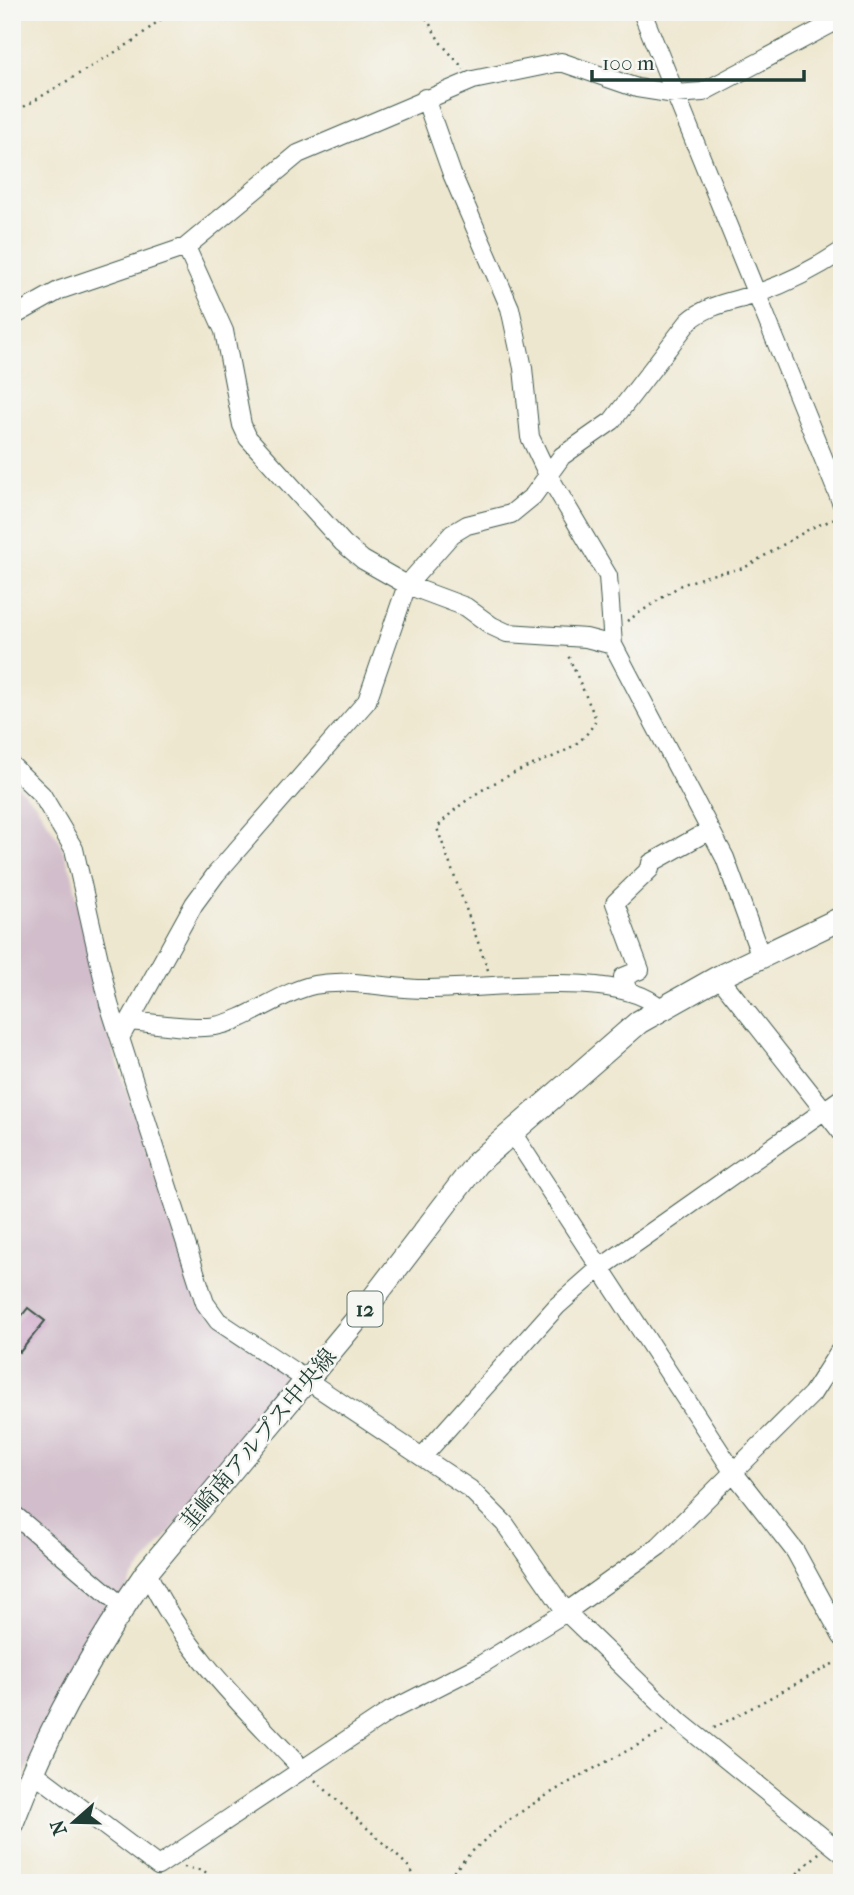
<svg xmlns="http://www.w3.org/2000/svg" width="854" height="1895" font-family="'IM FELL French Canon','Noto Serif JP',serif">
  <style>
    .industrial { fill: #d1bdcb }
    .building { fill: #cca4c8 }
    .lines { fill: none; stroke-linecap: round; stroke-linejoin: round }
    .minor-casing { stroke: #3e564b; stroke-width: 20 }
    .major-casing { stroke: #3e564b; stroke-width: 25 }
    .path { stroke: #3e564b; stroke-width: 2.5; stroke-dasharray: 2 5; stroke-linecap: butt }
    .minor { stroke: #fff; stroke-width: 18 }
    .major { stroke: #fff; stroke-width: 23 }
    .labels { text-anchor: middle; stroke-width: 5; stroke-linejoin: round; paint-order: stroke }
    .shield { fill: #f6f6f2; stroke: #60746d; stroke-width: 2 }
    .shield-label { font-size: 21px; font-weight: bold; fill: #1f3d34 }
    .street-label { font-size: 23px; fill: #1f3d34; stroke: #f6f6f2 }
  </style>
  <rect width="100%" height="100%" fill="#f6f6f2"/>
  <filter id="ink" filterUnits="userSpaceOnUse"><feTurbulence type="fractalNoise" baseFrequency=".0143" numOctaves="2"/><feDisplacementMap in="SourceGraphic" scale="14" xChannelSelector="R" yChannelSelector="G"/><feConvolveMatrix kernelMatrix="1 2 1 2 8 2 1 2 1" color-interpolation-filters="sRGB"/></filter>
  <filter id="wash" filterUnits="userSpaceOnUse"><feTurbulence type="fractalNoise" baseFrequency=".00686" numOctaves="4" result="noise"/><feDisplacementMap in="SourceGraphic" scale="28" xChannelSelector="R" yChannelSelector="G"/><feGaussianBlur stdDeviation="1.57" result="paint"/><feColorMatrix in="noise" values="0 0 0 0 0 0 0 0 0 0 0 0 0 0 0 0 0 1.4 0 .05"/><feComposite in="paint" operator="in"/></filter>
  <g filter="url(#wash)">
    <rect width="100%" height="100%" fill="#eee7cf"/>
    <!-- industrial -->
    <path class="industrial" d="M12 780 35 803 59 840 72 873 103 1019 198 1305 283 1373 288 1387 131 1580 12 1795Z"/>
    <g id="blocks">
      <!-- building -->
      <path class="building" d="M28 1308 45 1321 20 1352 12 1345V1328Z"/>
    </g>
  </g>
  <g filter="url(#ink)">
    <use href="#blocks" fill-opacity="0" stroke="#3e564b" stroke-width="2"/>
    <g class="lines">
      <!-- minor casing -->
      <g class="minor-casing">
        <path id="minor" d="M642 12 842 504
          M425 98 452 174 510 308 523 368 530 437 547 473 608 576 613 645 725 858 761 957
          M186 247 224 331 242 425 248 438 343 543 363 560 407 585 466 607 492 626 507 633 586 638 613 645
          M12 317 60 290 186 247 298 154 473 80 561 62 637 88 675 94 703 92 842 18
          M12 766 42 795 74 849 109 1004 205 1303 218 1321 470 1489 505 1524 566 1612 680 1722 842 1853
          M719 977 842 1133
          M628 991 623 977 640 970 615 903 650 869 651 863 710 830
          M130 1021C152 1023 194 1030 215 1026 247 1021 281 992 314 985 351 978 388 989 425 989 482 990 619 968 660 1008
          M120 1038 194 904 216 874 367 701 407 585 452 534 467 525 511 514 533 496 562 456 612 421 689 321C710 303 734 302 759 293 790 282 815 269 842 251
          M511 1131 734 1473 795 1551 842 1637
          M422 1457 557 1306 599 1269 842 1098
          M12 1513 123 1607
          M147 1572C182 1649 244 1708 301 1768
          M32 1771 158 1866 390 1711 482 1664 566 1612 659 1546 812 1394 842 1347"/>
      </g>
      <!-- major casing -->
      <g class="major-casing">
        <path id="major" d="M12 1823C46 1733 92 1651 147 1572L359 1317 477 1163 639 1022 719 977 842 918"/>
      </g>
      <!-- path -->
      <path class="path" d="M423 12 440 42 464 69
        M12 114 132 42 170 12
        M627 621 681 585 710 575 744 568 811 528 835 519
        M488 970 437 828C457 804 483 788 512 774 542 759 581 753 596 719L567 653
        M714 1728 842 1659
        M315 1780 407 1865 420 1883
        M184 1867 204 1871 219 1883
        M445 1883C497 1811 590 1773 665 1730
        M787 1883 819 1853"/>
      <!-- minor -->
      <use href="#minor" class="minor"/>
      <!-- major -->
      <use href="#major" class="major"/>
    </g>
  </g>
  <g class="labels">
    <!-- shield labels -->
    <rect class="shield" x="347.5" y="1291.5" width="35" height="35" rx="5"/>
    <g class="shield-label">
      <text x="365" y="1316">12</text>
    </g>
    <!-- street labels -->
    <g class="street-label">
      <text transform="translate(258 1439) rotate(-50)" y="8">韮崎南アルプス中央線</text>
    </g>
  </g>
  <!-- margin -->
  <rect width="854" height="1895" fill="none" stroke="#f6f6f2" stroke-width="42"/>
  <!-- north arrow -->
  <g transform="translate(74 1822) rotate(250)" stroke="#f6f6f2" stroke-width="5" paint-order="stroke">
  <path d="M0-5L12 26L0 18L-12 26Z" fill="#1f3d34"/>
  <text y="-10" font-size="19" font-weight="bold" text-anchor="middle" fill="#1f3d34">N</text>
  </g>
  <!-- scale -->
  <path d="M592 70v10h212v-10" fill="none" stroke="#1f3d34" stroke-width="3.5"/>
  <text x="602" y="70" font-size="21" fill="#1f3d34" stroke="#f6f6f2" stroke-width="5" paint-order="stroke">100 m</text>
</svg>
